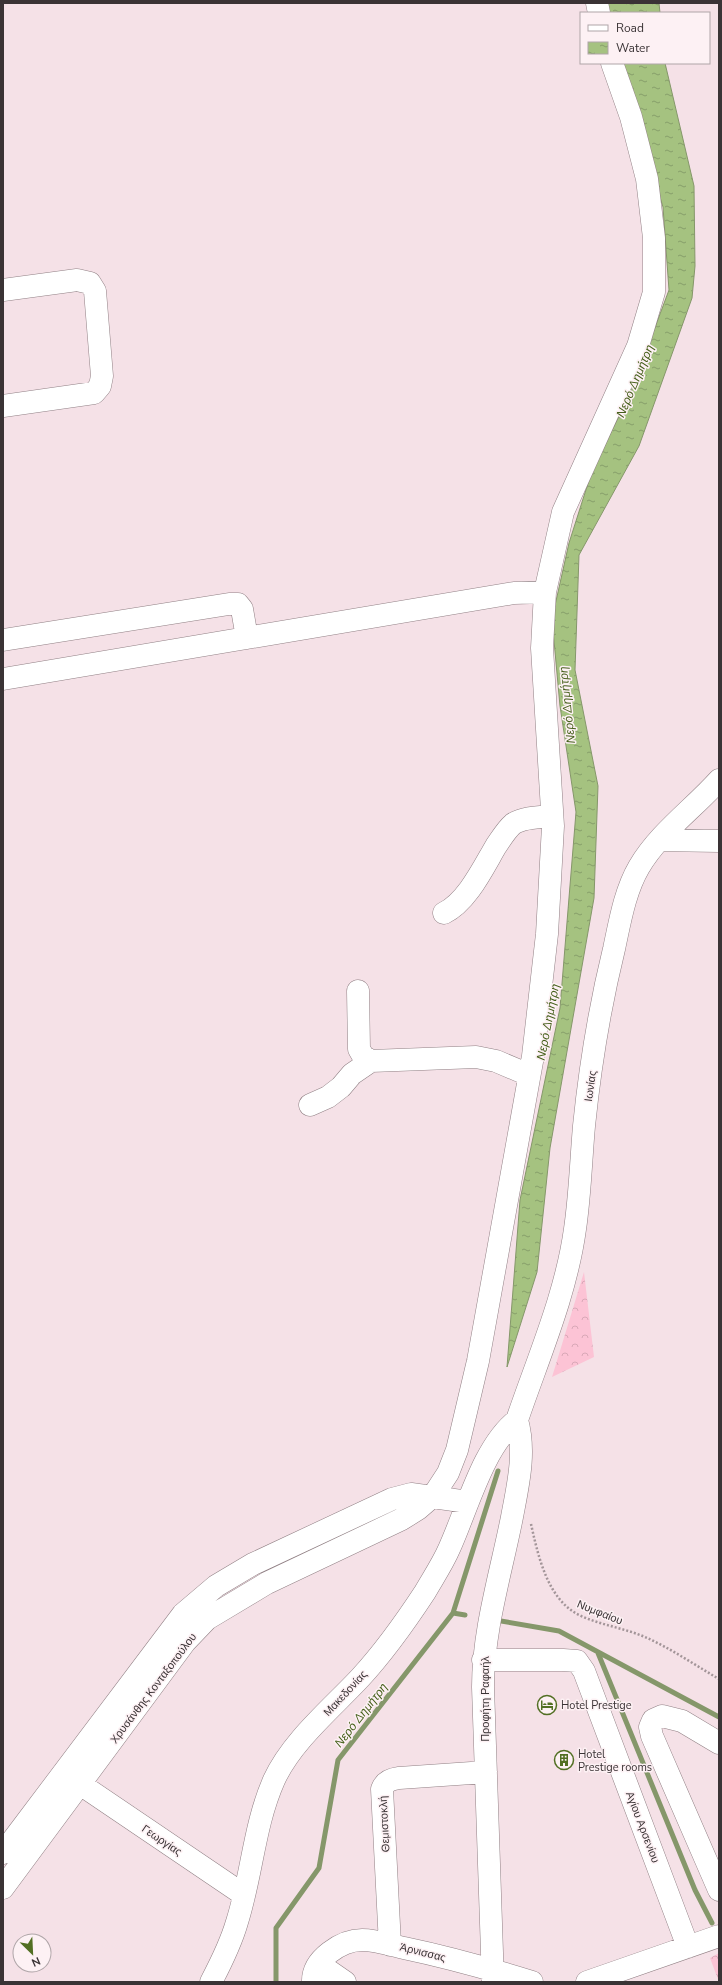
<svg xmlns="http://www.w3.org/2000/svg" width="722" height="1985" font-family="'Nunito Sans',sans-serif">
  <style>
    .forest { fill: url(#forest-crowns) }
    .water { fill: url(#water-ripples); stroke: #85976a }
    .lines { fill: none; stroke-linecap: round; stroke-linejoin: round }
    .stream { stroke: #85976a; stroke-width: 5 }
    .minor-casing { stroke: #918085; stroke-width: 23 }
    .path { stroke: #a39599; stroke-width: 2.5; stroke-dasharray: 2 2; stroke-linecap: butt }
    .minor { stroke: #fff; stroke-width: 22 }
    .labels { text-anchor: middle; stroke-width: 3; stroke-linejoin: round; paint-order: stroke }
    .street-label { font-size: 11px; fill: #3a3335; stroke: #fdf1f4 }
    .poi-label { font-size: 11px; fill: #3a3335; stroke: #fdf1f4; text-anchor: start }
    .water-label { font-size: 12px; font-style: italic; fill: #455f1a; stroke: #fdf1f4 }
  </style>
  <defs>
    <pattern id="forest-crowns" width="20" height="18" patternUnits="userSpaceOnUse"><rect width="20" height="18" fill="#fcc3d5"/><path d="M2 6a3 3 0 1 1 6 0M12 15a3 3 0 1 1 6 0" fill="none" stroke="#d9a8b7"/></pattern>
    <pattern id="water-ripples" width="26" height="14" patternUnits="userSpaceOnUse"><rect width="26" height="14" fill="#a5c280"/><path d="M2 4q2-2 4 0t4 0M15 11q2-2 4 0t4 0" fill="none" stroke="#879e6a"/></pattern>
  </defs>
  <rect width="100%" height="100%" fill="#f5e1e7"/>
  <!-- forest -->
  <path class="forest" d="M584 1272 594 1357 552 1377Z
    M719 1953V1982L710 1958Z"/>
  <!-- water -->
  <path class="water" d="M607 3H659L660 13H609Z
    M620 63H665L694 186 695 266 692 298 639 446 579 555 575 670 598 786 594 898 550 1148 537 1272 507 1367 520 1200 560 1008 576 812 560 706 552 619 569 543 591 474 632 389 669 290 663 207Z"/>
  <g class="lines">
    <!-- stream -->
    <path class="stream" d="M453 1613 465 1615
      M495 1620 559 1631 719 1717
      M598 1653 695 1890 712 1923
      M276 1982V1928L319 1868 338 1760 453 1613 498 1471"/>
    <!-- minor casing -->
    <g class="minor-casing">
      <path id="minor" d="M597 3 599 13
        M3 290 77 280 90 283 95 291 102 376 100 386 94 393 3 406
        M3 640 229 604H238L242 609 247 638
        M3 679 514 593 545 592
        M659 840 719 841
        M444 913C467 902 483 868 496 846 501 839 506 830 513 824 523 817 540 817 552 816
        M358 991 359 1049 363 1056 371 1061 476 1057 496 1061 529 1075
        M310 1105 328 1097 341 1087 352 1074 371 1061
        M517 1420C538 1358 566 1295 575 1229 580 1195 581 1160 584 1126 590 1067 600 1006 614 949 620 921 625 891 639 867 659 833 693 809 719 780
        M483 1660H563L577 1661 584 1671 688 1947
        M719 1743 682 1721 662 1716 653 1720 650 1727 652 1736 719 1890
        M80 1784 244 1895
        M3 1853 183 1614 216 1586 253 1564 392 1499 411 1494 468 1502
        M3 1888 185 1642 207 1619 267 1583 402 1519 418 1509 433 1496 448 1473 457 1450 478 1361 533 1056 547 934 553 826 542 648 545 592 563 512 638 346 654 292V238L647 179 631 117 612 63
        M390 1945 382 1789C385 1781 391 1779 399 1778L486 1772
        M319 1964 345 1982
        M211 1982C221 1963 231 1943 237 1922 252 1875 254 1825 274 1780 292 1741 331 1709 360 1678 384 1652 406 1621 425 1592 433 1578 443 1563 449 1549 467 1510 483 1446 517 1420
        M313 1982C312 1959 342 1940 362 1940 376 1940 391 1945 404 1948 447 1957 490 1969 532 1982
        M493 1982 483 1687C483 1630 501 1573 512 1517 518 1485 526 1452 517 1420
        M587 1982 719 1936"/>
    </g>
    <!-- path -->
    <path class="path" d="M531 1524C538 1555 547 1599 579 1615 600 1625 624 1628 645 1637 670 1648 695 1665 719 1679"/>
    <!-- minor -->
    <use href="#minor" class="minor"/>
  </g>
  <!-- icons -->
  <defs>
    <g id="hotel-ring" transform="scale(1)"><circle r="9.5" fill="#fdf1f4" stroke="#526f23" stroke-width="1.5"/><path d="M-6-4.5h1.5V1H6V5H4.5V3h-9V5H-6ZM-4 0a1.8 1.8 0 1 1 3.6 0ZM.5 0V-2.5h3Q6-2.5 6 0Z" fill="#526f23"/></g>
    <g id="building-ring" transform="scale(1)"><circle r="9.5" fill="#fdf1f4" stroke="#526f23" stroke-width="1.5"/><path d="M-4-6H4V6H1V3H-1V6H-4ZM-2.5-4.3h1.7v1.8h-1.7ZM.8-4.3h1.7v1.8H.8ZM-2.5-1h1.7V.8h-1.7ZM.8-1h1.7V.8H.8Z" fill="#526f23"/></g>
  </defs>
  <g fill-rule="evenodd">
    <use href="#hotel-ring" x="547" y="1705"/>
    <use href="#building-ring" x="564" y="1760"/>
  </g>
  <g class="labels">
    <!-- street labels -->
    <g class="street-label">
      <text transform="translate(590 1086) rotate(-82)" y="4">Ιωνίας</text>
      <text transform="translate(600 1612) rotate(22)" y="4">Νυμφαίου</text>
      <text transform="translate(153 1688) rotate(-53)" y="4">Χρυσάνθης Κονταξοπούλου</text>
      <text transform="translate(345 1693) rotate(-47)" y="4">Μακεδονίας</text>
      <text transform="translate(485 1699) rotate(-90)" y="4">Προφήτη Ραφαήλ</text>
      <text transform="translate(384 1824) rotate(-93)" y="4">Θεμιστοκλή</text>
      <text transform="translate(643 1827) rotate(69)" y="4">Αγίου Αρσενίου</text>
      <text transform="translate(162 1840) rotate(34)" y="4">Γεωργίας</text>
      <text transform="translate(423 1952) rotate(14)" y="4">Άρνισσας</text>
    </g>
    <!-- poi labels -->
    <g class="poi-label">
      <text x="561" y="1709">Hotel Prestige</text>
      <text x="578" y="1758">Hotel<tspan x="578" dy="13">Prestige rooms</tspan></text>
    </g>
    <!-- water labels -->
    <g class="water-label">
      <text transform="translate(635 381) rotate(-67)" y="4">Νερό Δημήτρη</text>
      <text transform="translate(567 705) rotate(-96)" y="4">Νερό Δημήτρη</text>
      <text transform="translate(548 1022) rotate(-79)" y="4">Νερό Δημήτρη</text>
      <text transform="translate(361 1715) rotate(-52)" y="4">Νερό Δημήτρη</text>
    </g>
  </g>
  <!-- border -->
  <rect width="722" height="1985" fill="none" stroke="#3a3335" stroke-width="8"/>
  <!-- legend -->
  <rect x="580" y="12" width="130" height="52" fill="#fdf1f4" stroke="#afa5a8"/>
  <rect x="588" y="25" width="20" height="6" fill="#ffffff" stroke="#afa5a8"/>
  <text x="616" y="32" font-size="12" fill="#3a3335">Road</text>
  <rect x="588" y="42" width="20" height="12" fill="url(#water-ripples)" stroke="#afa5a8"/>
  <text x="616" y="52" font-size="12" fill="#3a3335">Water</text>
  <!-- north arrow -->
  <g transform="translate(32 1953) rotate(156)"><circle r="19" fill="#fdf1f4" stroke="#afa5a8"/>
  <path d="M0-3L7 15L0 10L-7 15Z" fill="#526f23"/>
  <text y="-6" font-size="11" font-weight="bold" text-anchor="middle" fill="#3a3335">N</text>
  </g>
</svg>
